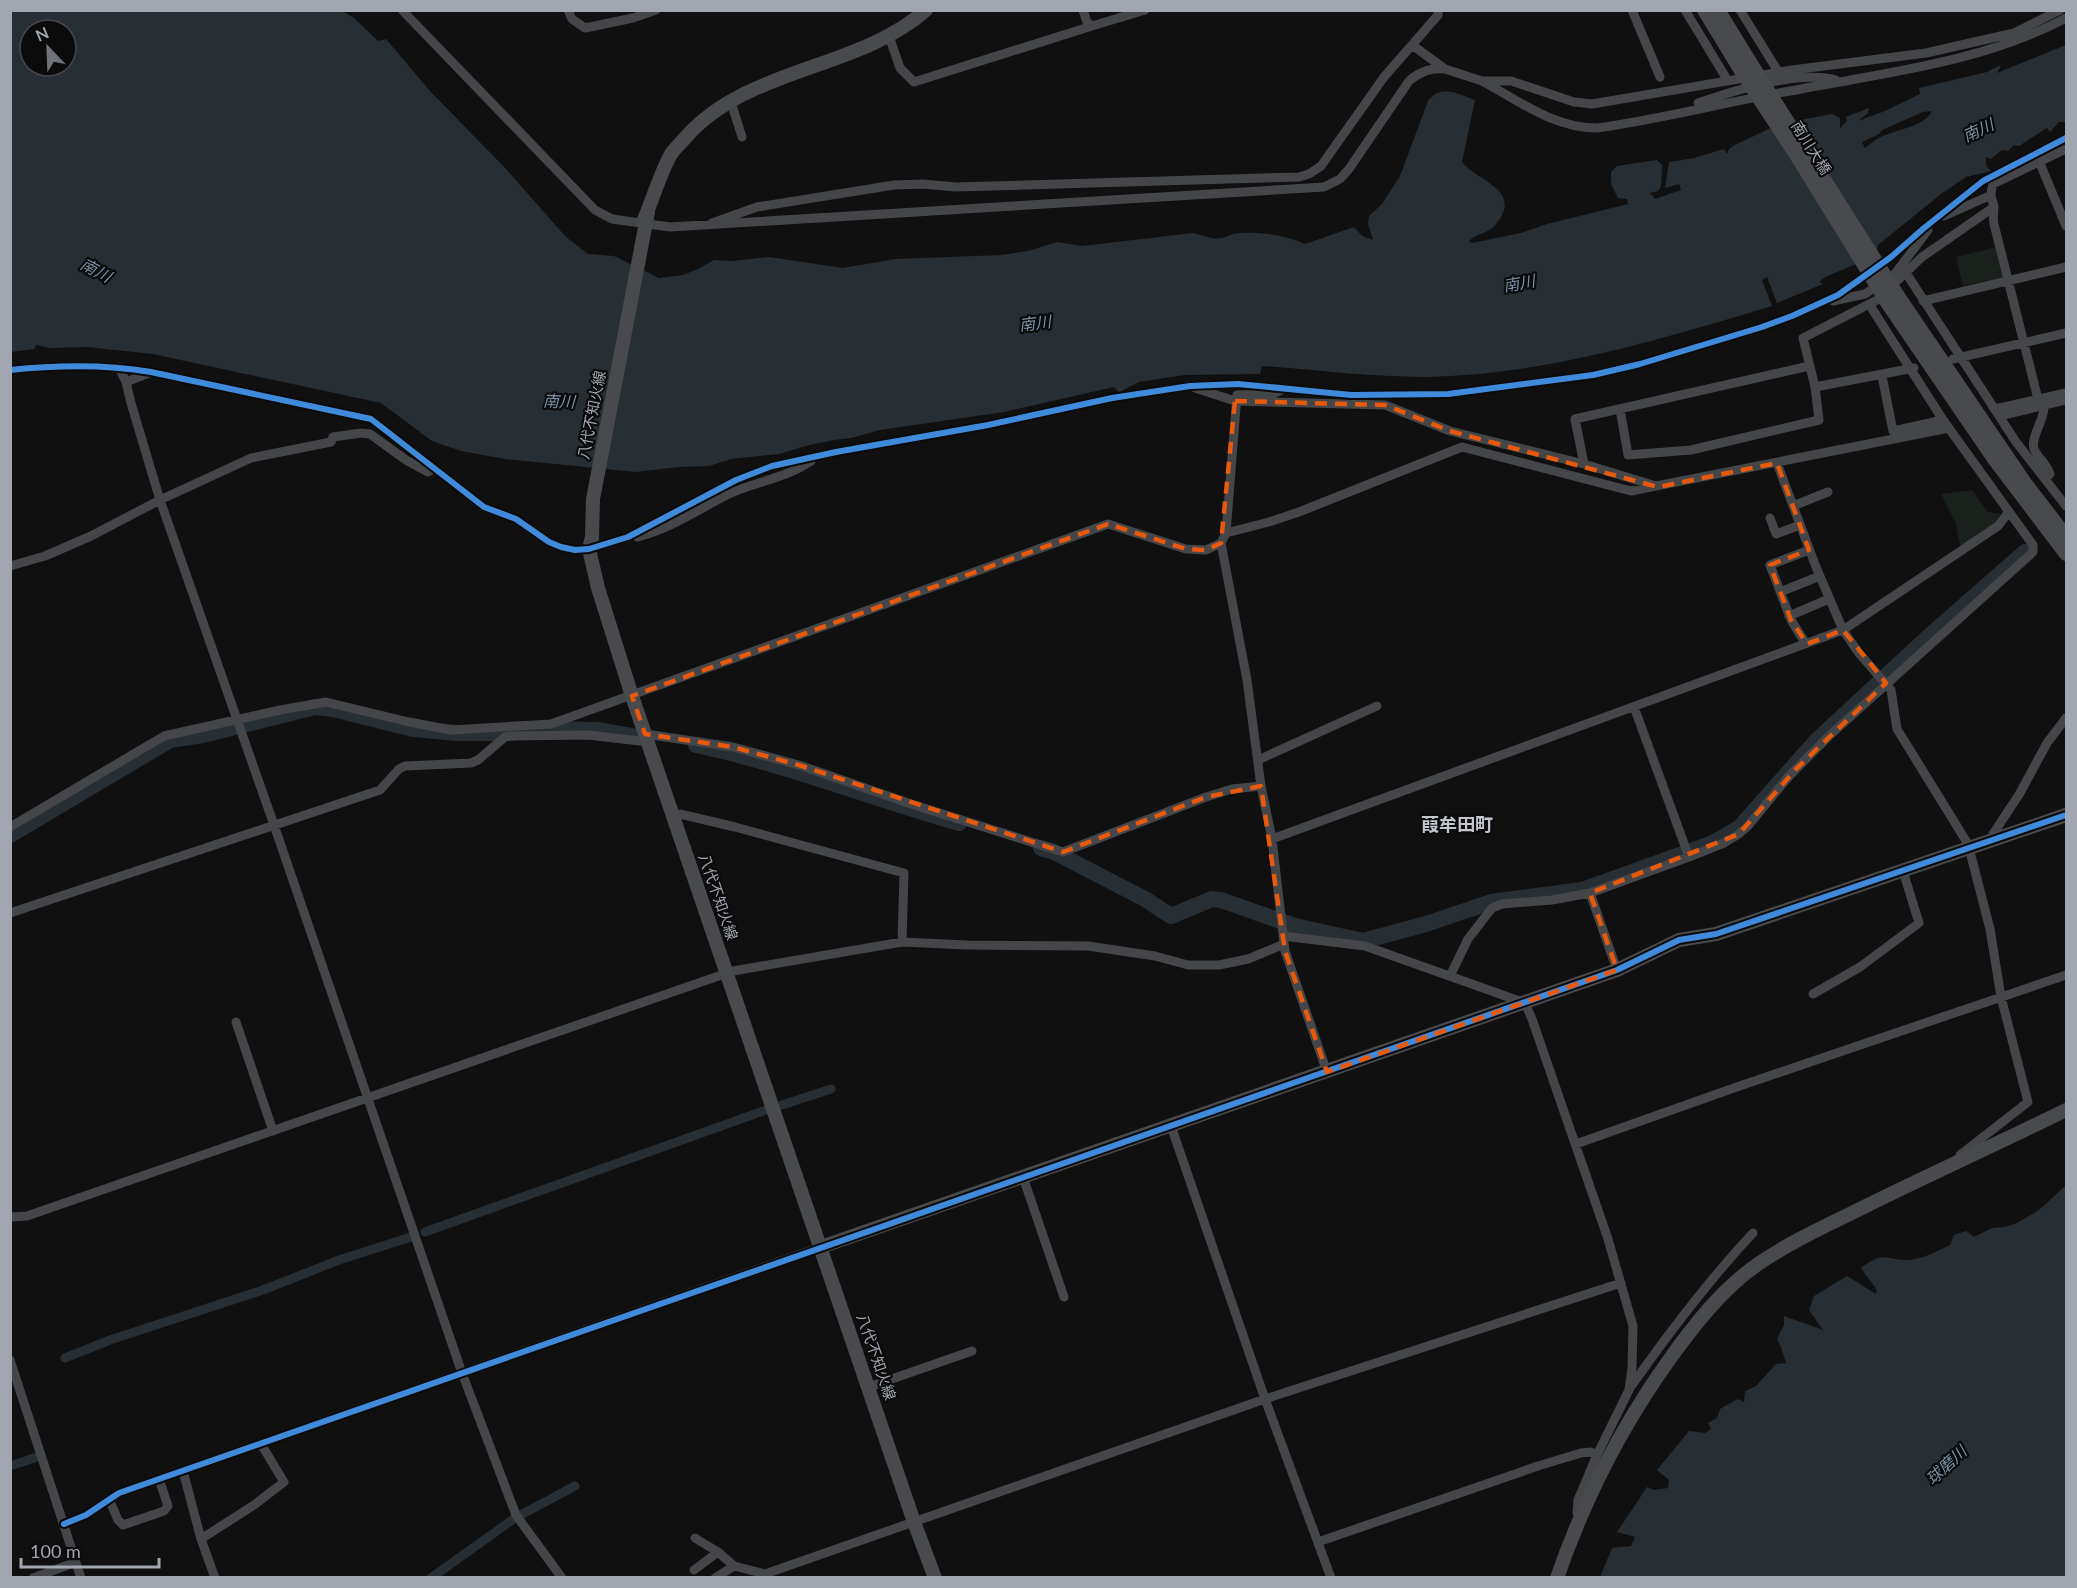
<svg xmlns="http://www.w3.org/2000/svg" width="2077" height="1588" font-family="Lato,'Noto Sans JP',sans-serif">
  <style>
    .green { fill: #1a201b }
    .water { fill: #282f34; fill-rule: evenodd }
    .lines { fill: none; stroke-linecap: round; stroke-linejoin: round }
    .canal { stroke: #282f34; stroke-width: 9 }
    .river { stroke: #282f34; stroke-width: 16 }
    .street { stroke: #444649; stroke-width: 9 }
    .secondary { stroke: #484a4d; stroke-width: 14 }
    .secondary-bridge { stroke: #484a4d; stroke-width: 14 }
    .cycleway-casing { stroke: #0b0b0c; stroke-width: 10 }
    .cycleway { stroke: #408adc; stroke-width: 6 }
    .marked { fill: none; stroke: #e8590c; stroke-width: 4.5; stroke-dasharray: 12 8; stroke-linejoin: round }
    .labels { text-anchor: middle; stroke-width: 4.5; stroke-linejoin: round; paint-order: stroke }
    .street-label { font-size: 15px; fill: #a2a6b0; stroke: #0b0b0c }
    .water-label { font-size: 16px; font-style: italic; fill: #7b93a9; stroke: #0b0b0c }
    .quarter-label { font-size: 18px; font-weight: bold; fill: #c2c5cd; stroke: #0b0b0c }
  </style>
  <rect width="100%" height="100%" fill="#101010"/>
  <!-- green -->
  <path class="green" d="M1997 247 2004 277 1963 286 1956 257Z
    M1972 490 1988 512 2001 514 1994 523 1961 551 1956 524 1941 494Z"/>
  <!-- water -->
  <path class="water" d="M10 11H342L354 18 378 41 386 39 430 91 506 169 566 237 588 254 614 256 659 278 683 275 698 269 714 260 733 261 769 257 843 268 895 259 1002 255 1028 251 1057 242 1082 246 1193 233C1202 235 1212 240 1221 238 1228 237 1233 233 1239 233 1262 232 1285 235 1305 244L1354 227 1362 236 1373 240 1368 224 1369 216 1382 204 1400 176 1428 101C1440 84 1459 94 1475 100L1462 162C1477 181 1524 190 1496 224 1489 234 1476 233 1469 241L1472 243 1521 233 1547 224 1628 204 1627 199 1618 198 1611 184V172L1617 166 1657 160 1662 165 1661 186 1658 191 1650 193 1655 199 1681 190 1679 184 1665 188 1669 162 1694 158 1724 149 1727 154 1729 149 1733 146 1779 124 1832 114 1840 118V128L1847 121 1846 117 1869 108 1868 113 1858 121 1885 111 1920 94 1919 88 1987 72 2001 65 1997 73 2066 45V120L2065 122H2059L2050 132 2047 128 2019 146 2014 145 2008 151 2002 150 1991 159 1986 157V166L1991 171 1966 177 1941 194 1878 245 1877 249 1873 246 1856 264 1825 277 1819 282 1823 284 1777 303 1767 277 1762 280 1772 306C1659 340 1544 375 1425 377 1370 377 1316 370 1262 366L1260 374 1184 375 1139 382 1119 392 1114 387 1004 412 880 430 851 438 834 440 809 445 779 454 731 459 709 466 678 467 636 472 505 459 461 451 432 441 381 403 153 354 87 347 50 348 36 345 34 349 11 352ZM30 30H66V66H30ZM1932 111C1924 127 1897 129 1881 137 1875 140 1870 144 1865 148L1862 142 1879 134 1882 130 1923 112Z
    M2064 1187H2066V1577H1600L1612 1548 1631 1546 1635 1537 1617 1532 1647 1487 1654 1490 1668 1488 1669 1480 1657 1470 1689 1431 1705 1433 1711 1429 1708 1423 1717 1418 1720 1409 1738 1399 1744 1402 1745 1391 1756 1386 1776 1364 1786 1363 1781 1347 1777 1339 1784 1325V1316L1823 1330 1809 1310 1814 1296 1847 1276 1876 1294 1877 1290 1861 1268C1887 1247 1889 1264 1915 1259 1927 1257 1939 1250 1950 1245L1954 1235 1966 1231 1974 1237 1992 1228 2005 1227 2017 1223 2039 1210Z"/>
  <g class="lines">
    <!-- canal -->
    <path class="canal" d="M782 1105 831 1089
      M425 1232 766 1110
      M65 1358 110 1340 263 1290 339 1260 411 1237
      M10 1466 37 1457
      M431 1578 515 1518 575 1486"/>
    <!-- river -->
    <path class="river" d="M696 745C786 764 871 798 959 823
      M10 835 170 740 203 735 315 707 333 709 413 729 458 733H510L540 729 599 730 637 737
      M1041 848 1054 852 1145 899 1171 916 1212 899 1221 900 1295 926 1363 941 1426 924 1491 902 1582 890 1713 843 1739 828 1817 740 1927 638 2025 552"/>
    <!-- street -->
    <path class="street" d="M402 10 595 210 612 219 670 227 1324 187 1340 179 1349 169 1409 81C1421 71 1430 68 1445 69
      M568 10 572 19 585 28 633 18 656 10
      M1083 10 1087 22 1092 26 1145 10
      M1438 10V15L1412 45 1445 69 1482 81H1511L1574 102 1592 104 1792 70 1926 53 2014 33 2060 10
      M1632 10 1660 77
      M1685 10 1728 81
      M1740 10 1779 73
      M889 36 900 68 914 82 1092 26
      M1484 82C1520 102 1555 128 1597 128 1662 119 1726 102 1790 91 1883 73 1981 63 2066 18
      M731 102 742 137
      M1698 103C1735 90 1798 70 1836 80
      M2039 161 2066 226
      M1944 216 1989 196
      M712 223 757 207 894 185 923 184 956 187 1299 177 1309 174 1321 166 1384 77 1412 45
      M1899 268 1906 273 2016 442 2066 506
      M1833 301 1865 294 1894 275 1928 230
      M1923 301 2066 267
      M1953 359 2066 333
      M119 367 126 382 131 403 160 500 274 825 462 1373 516 1515 562 1578
      M10 370C58 365 104 364 151 372L371 419 484 507 516 519 549 542 561 547 575 550 589 549 628 537 736 480 772 466 836 452 988 425 1112 398 1190 386 1238 384 1351 395 1448 394 1593 375 1640 364 1762 327 1792 316 1838 295 1891 257 1924 228 1983 181 2066 138
      M1882 376 1893 431 1943 420
      M126 382 149 373
      M1815 387 1914 368
      M1195 388 1235 401 1385 405 1450 431 1584 464 1656 486
      M1283 389 1273 394 1237 395 1226 533 1221 543 1247 680 1261 786 1272 839 1285 951 1327 1072
      M2038 399 1994 224C1993 218 1993 215 1994 209 1994 198 1988 200 1993 184L2066 149
      M2044 406C2045 419 2030 438 2034 449 2038 458 2047 464 2050 474L2045 478
      M1620 409 1628 455 1691 450 1819 420 1815 387 1803 338 1877 300 1922 257 1994 207
      M1995 409 2066 393
      M2000 416 2066 400
      M1777 463 1816 567 1843 630 1858 652 1891 690 1897 729 1968 844 1990 929 2001 997 2028 1102 1960 1155V1161
      M1584 464 1575 419 1809 366
      M1793 506 1828 492
      M1770 518 1776 534 1800 525
      M1226 533 1269 522 1299 512 1462 447 1631 491 1949 428
      M637 537C671 529 698 509 729 494 755 482 786 478 811 461
      M10 566 45 556 91 536 160 500 251 458 331 442 333 437 361 433 370 434 406 460 428 472 434 468
      M1780 592 1820 576
      M1789 616 1829 599
      M1806 644 1791 620 1770 565 1809 550
      M1634 707 1689 857
      M645 734 733 747 802 766 911 804 1063 852 1206 797 1232 789 1261 786
      M1258 760 1377 706
      M673 815 680 814 735 827 904 873 902 942
      M10 827 164 736 280 710 326 702 409 722 451 730 551 724 1108 524 1186 549 1206 550 1221 543
      M1272 839 1843 630 1998 526 2008 513
      M1994 840 1993 834 2020 793 2047 743 2066 718
      M1590 893 1617 970
      M10 913 380 790 399 769 405 766 471 763 478 760 505 737 510 736 588 735 648 742
      M1283 936 1365 946 1525 1003 1532 1019 1608 1239 1633 1326 1632 1368 1629 1390 1597 1455 1578 1500 1577 1513 1580 1517
      M1450 976 1468 939 1492 908 1502 904 1552 900 1590 893 1689 857 1724 843 1739 834 1748 826 1788 777 1829 736 2033 552V545L1943 420 1869 304
      M1813 994 1860 967 1919 923 1903 871
      M236 1022 273 1131
      M1171 1126 1265 1399 1331 1578
      M1576 1144 1731 1089 2066 975
      M1023 1177 1064 1297
      M10 1217 27 1216 733 971 902 942 967 945 1088 946 1155 956 1188 965H1219L1248 959 1284 944
      M10 1360 81 1578
      M869 1387 972 1351
      M1630 1388C1668 1334 1707 1282 1753 1233
      M183 1471 201 1539 215 1578
      M109 1499 118 1520 123 1525 164 1511 168 1506 159 1479
      M64 1524 86 1515 119 1493 821 1247
      M695 1538 718 1552 734 1566
      M201 1539 254 1505 284 1482 261 1444
      M1318 1542 1538 1466 1581 1453 1591 1452 1597 1455
      M694 1570 718 1552
      M33 1578 76 1562
      M715 1578 734 1566 765 1574 1265 1399 1621 1283"/>
    <!-- secondary -->
    <path class="secondary" d="M1704 10 1743 74
      M1718 10 1755 70
      M643 222C653 199 659 176 671 154 675 148 681 143 686 137 748 67 858 70 926 10
      M1898 296 2025 483 2066 536
      M1888 304 1994 459 2066 554
      M592 537 589 549 598 588 632 696 914 1522 935 1578
      M821 1247 1617 970 1679 940 1716 934 2066 815
      M1557 1578C1584 1500 1621 1427 1669 1360 1694 1325 1722 1289 1758 1264 1793 1240 1832 1223 1870 1204 1935 1172 2001 1142 2066 1110"/>
    <!-- secondary-bridge -->
    <path class="secondary-bridge" d="M1755 70 1898 296
      M1743 74 1798 158 1888 304
      M592 537 593 499 648 212"/>
    <!-- cycleway casing -->
    <g class="cycleway-casing">
      <path id="cycleway" d="M10 370C58 365 104 364 151 372L371 419 484 507 516 519 549 542 561 547 575 550 589 549 628 537 736 480 772 466 836 452 988 425 1112 398 1190 386 1238 384 1351 395 1448 394 1593 375 1640 364 1762 327 1792 316 1838 295 1891 257 1924 228 1983 181 2066 138
        M64 1524 86 1515 119 1493 1617 970 1679 940 1716 934 2066 815"/>
    </g>
    <!-- cycleway -->
    <use href="#cycleway" class="cycleway"/>
  </g>
  <!-- marked area -->
  <path class="marked" d="M1235 401 1385 405 1450 431 1658 487 1777 463 1809 550 1770 565 1791 620 1807 644 1843 630 1886 683 1796 769 1739 834 1590 893 1617 970 1327 1072 1285 951 1261 786 1206 797 1063 852 802 766 733 747 645 734 632 696 1108 524 1186 549 1206 550 1221 543Z"/>
  <g class="labels">
    <!-- street labels -->
    <g class="street-label">
      <text transform="translate(1811 148) rotate(58)" y="5">南川大橋</text>
      <text transform="translate(592 415) rotate(-79)" y="5">八代不知火線</text>
      <text transform="translate(718 897) rotate(71)" y="5">八代不知火線</text>
      <text transform="translate(876 1357) rotate(71)" y="5">八代不知火線</text>
    </g>
    <!-- water labels -->
    <g class="water-label">
      <text transform="translate(1978 130) rotate(-25)" y="6">南川</text>
      <text transform="translate(96 270) rotate(28)" y="6">南川</text>
      <text transform="translate(1519 283) rotate(-10)" y="6">南川</text>
      <text transform="translate(1035 323) rotate(-7)" y="6">南川</text>
      <text transform="translate(559 401) rotate(2)" y="6">南川</text>
      <text transform="translate(1946 1465) rotate(-43)" y="6">球磨川</text>
    </g>
    <!-- quarter labels -->
    <g class="quarter-label">
      <text x="1457" y="831">葭牟田町</text>
    </g>
  </g>
  <!-- border -->
  <rect width="2077" height="1588" fill="none" stroke="#a2a6b0" stroke-width="24"/>
  <!-- north arrow -->
  <g transform="translate(48 48) rotate(337)"><circle r="28" fill="#0b0b0c" stroke="#47494e" stroke-width="1.5"/>
  <path d="M0-4.5L10 22L0 15L-10 22Z" fill="#6f7278"/>
  <text y="-9" font-size="16" font-weight="bold" text-anchor="middle" fill="#a2a6b0">N</text>
  </g>
  <!-- scale -->
  <path d="M21 1558v9h138v-9" fill="none" stroke="#a2a6b0" stroke-width="3"/>
  <text x="30" y="1558" font-size="18" fill="#a2a6b0" stroke="#0b0b0c" stroke-width="4.5" paint-order="stroke">100 m</text>
</svg>
